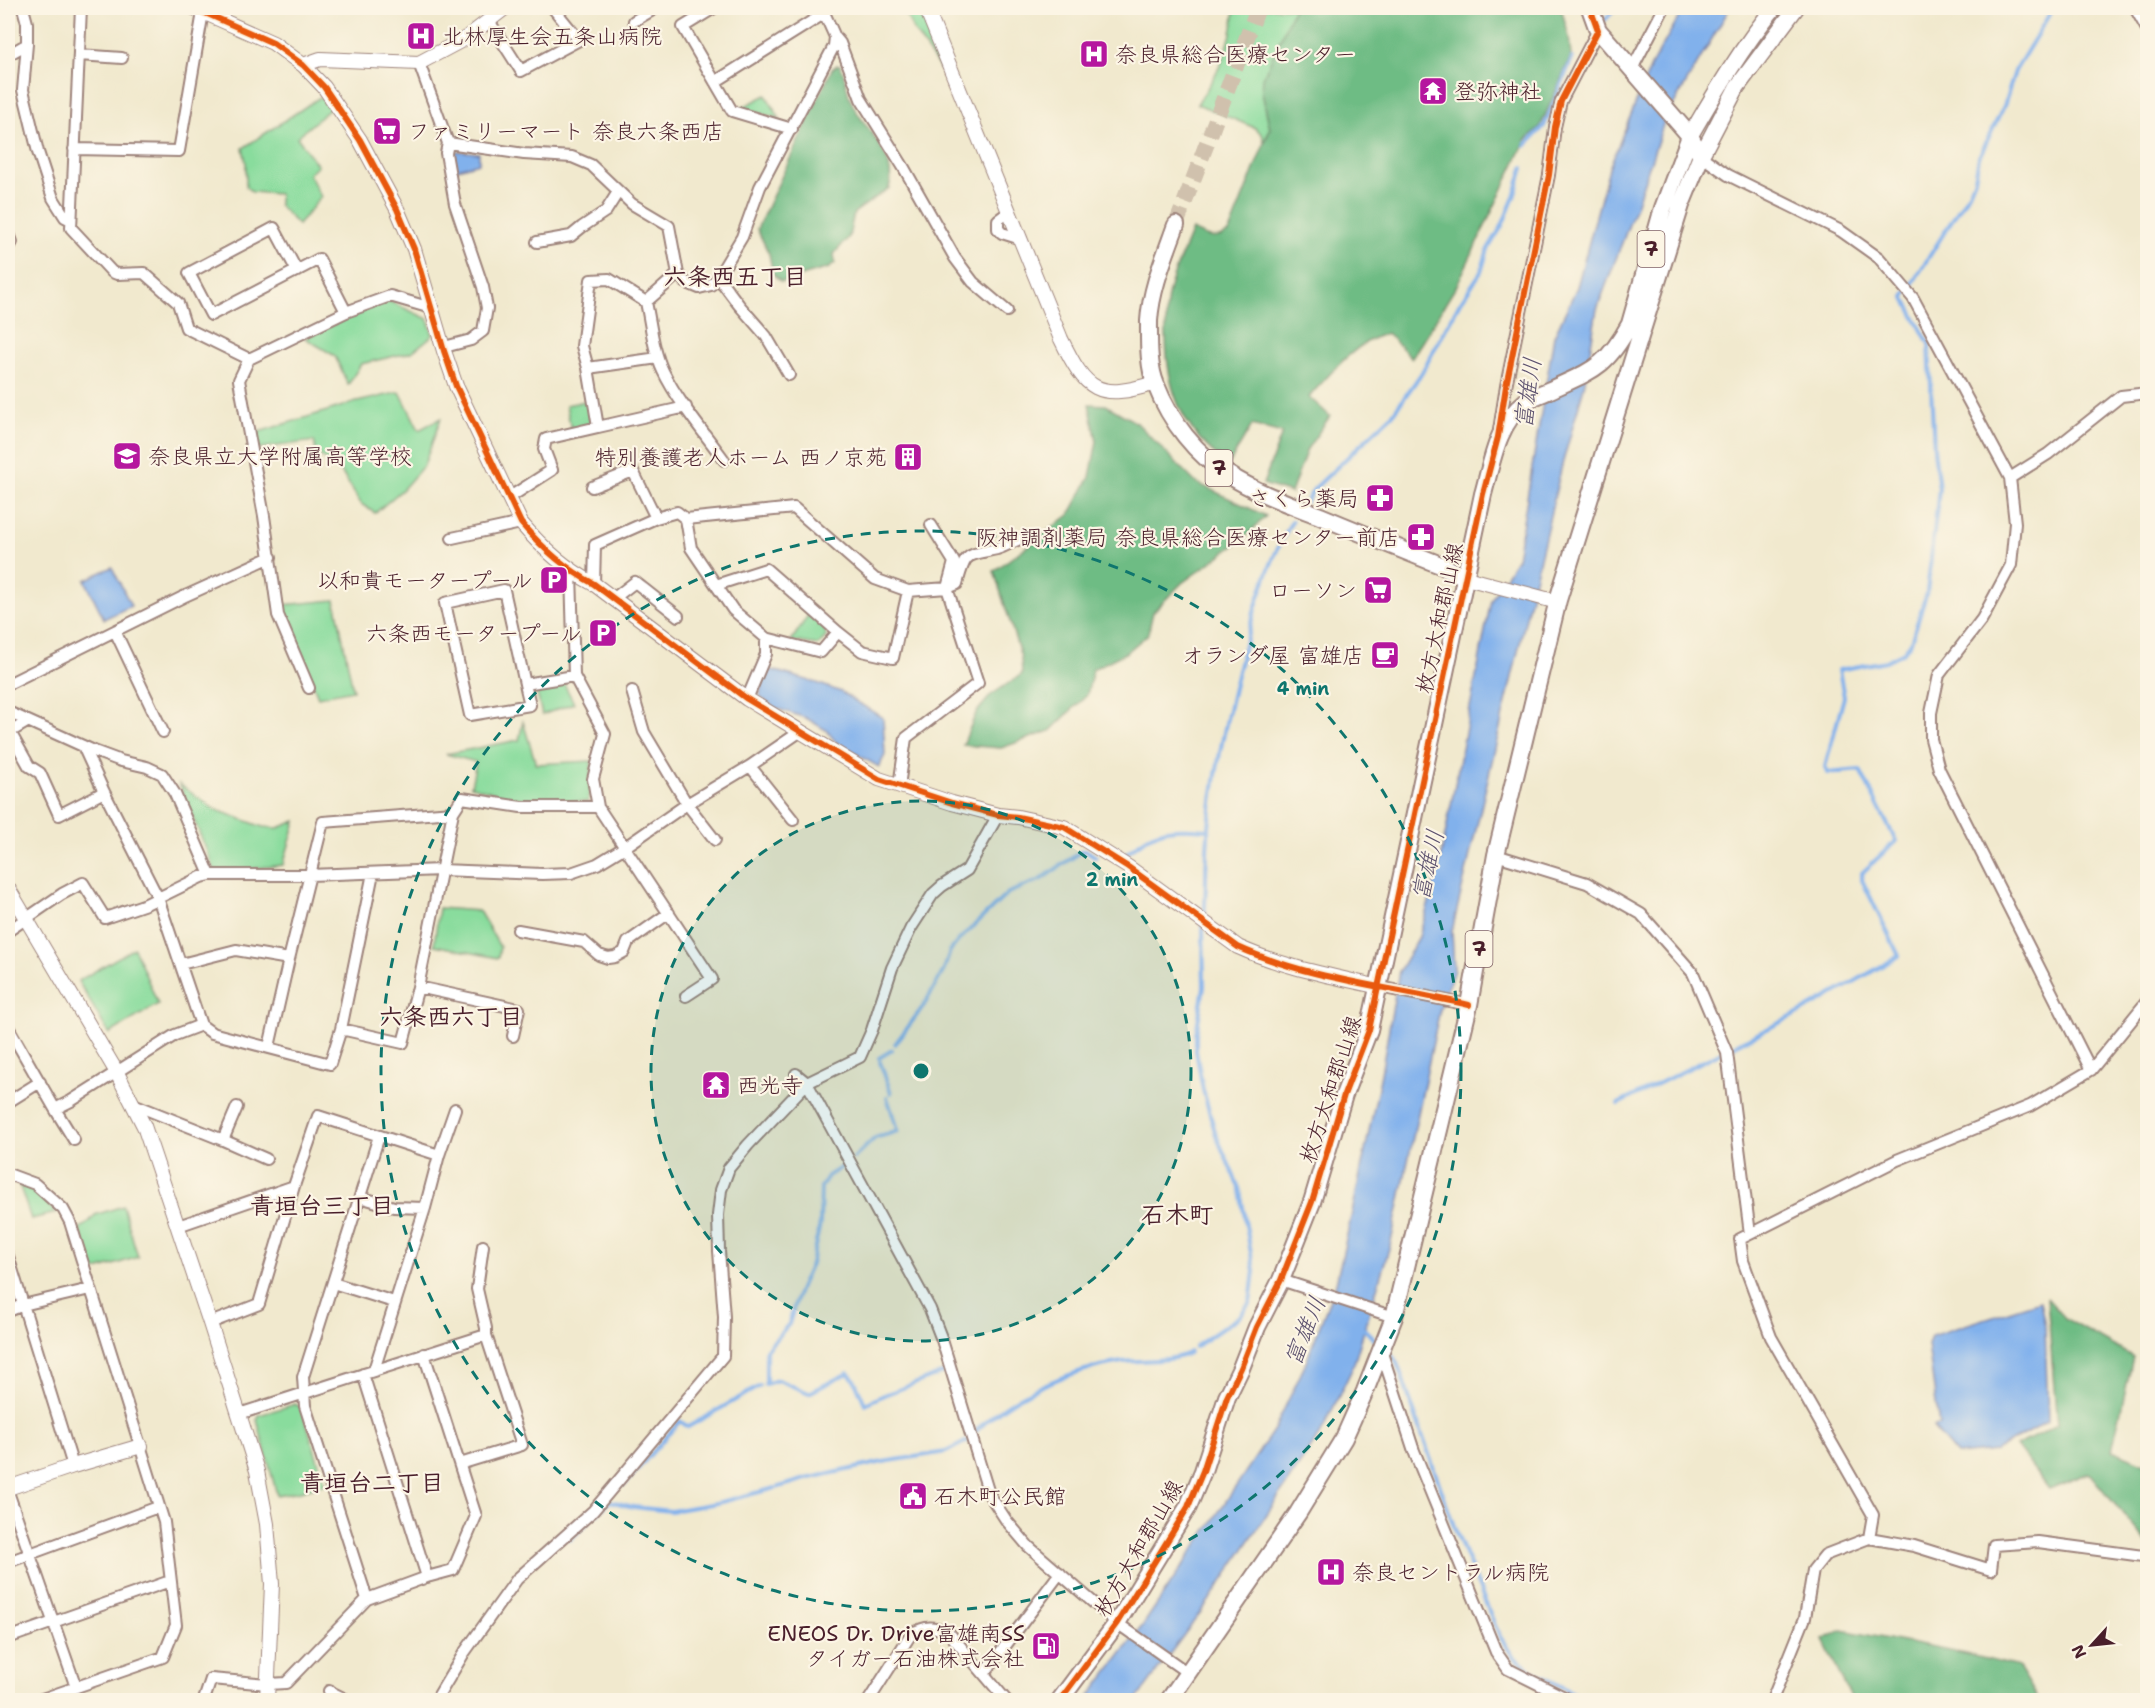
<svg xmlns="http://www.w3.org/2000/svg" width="2155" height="1708" font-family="'Shantell Sans','Klee One',sans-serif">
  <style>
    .green { fill: #89dc9d; stroke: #6a7e64; stroke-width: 1.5 }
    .forest { fill: #6ebc84; stroke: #5c6e58; stroke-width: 1.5 }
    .water { fill: #81b1ec; stroke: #66688c; stroke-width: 1.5 }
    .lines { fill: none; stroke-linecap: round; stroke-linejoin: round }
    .stream { stroke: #81b1ec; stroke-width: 4 }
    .primary-tunnel { stroke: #d0c1ad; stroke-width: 16; stroke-dasharray: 16 8; stroke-linecap: butt }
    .minor-casing { stroke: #9e847c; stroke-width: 14 }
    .tertiary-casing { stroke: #9e847c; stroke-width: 16 }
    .secondary-casing { stroke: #9e847c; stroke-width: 18 }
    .primary-casing { stroke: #9e847c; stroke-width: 20 }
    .minor { stroke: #fff; stroke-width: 10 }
    .tertiary { stroke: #fff; stroke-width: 14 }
    .secondary { stroke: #fff; stroke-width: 15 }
    .primary { stroke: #fff; stroke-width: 16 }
    .cycleway-casing { stroke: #fcf5e5; stroke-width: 10 }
    .cycleway { stroke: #e8590c; stroke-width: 6 }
    .ring { fill: none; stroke: #0f766e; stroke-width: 3; stroke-dasharray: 10 8 }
    .labels { text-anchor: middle; stroke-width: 4.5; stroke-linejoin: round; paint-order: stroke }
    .shield { fill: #fcf5e5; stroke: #7f5f63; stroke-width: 1.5 }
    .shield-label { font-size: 21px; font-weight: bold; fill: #4a1f2b }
    .poi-label { font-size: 22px; fill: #4a1f2b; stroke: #fcf5e5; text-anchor: start }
    .street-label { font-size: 22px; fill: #4a1f2b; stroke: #fcf5e5 }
    .neighbourhood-label { font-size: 24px; font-weight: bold; fill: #4a1f2b; stroke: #fcf5e5 }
    .water-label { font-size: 24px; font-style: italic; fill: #5d526f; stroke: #fcf5e5 }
    .centre { fill: #0f766e; stroke: #fcf5e5; stroke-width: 3 }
    .ring-label { font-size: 18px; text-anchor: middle; font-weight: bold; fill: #0f766e; stroke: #fcf5e5; stroke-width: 4.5; stroke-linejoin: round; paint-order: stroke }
  </style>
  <rect width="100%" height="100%" fill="#fcf5e5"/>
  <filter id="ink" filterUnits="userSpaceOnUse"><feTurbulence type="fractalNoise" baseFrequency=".0167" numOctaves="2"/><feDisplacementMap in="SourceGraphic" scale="12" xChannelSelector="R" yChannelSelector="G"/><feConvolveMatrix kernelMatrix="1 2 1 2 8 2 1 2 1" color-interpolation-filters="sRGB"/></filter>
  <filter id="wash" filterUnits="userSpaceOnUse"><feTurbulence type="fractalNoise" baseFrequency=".008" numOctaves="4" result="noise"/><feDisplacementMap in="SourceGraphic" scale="24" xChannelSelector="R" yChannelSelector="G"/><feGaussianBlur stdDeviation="1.35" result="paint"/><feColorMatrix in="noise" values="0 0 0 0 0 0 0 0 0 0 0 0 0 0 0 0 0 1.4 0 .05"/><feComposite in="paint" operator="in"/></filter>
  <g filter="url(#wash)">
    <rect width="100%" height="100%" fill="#f1e9ce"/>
    <!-- green -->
    <path class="green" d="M903 8H921L951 84 913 30Z
      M1235 8H1294L1262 92 1270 129 1264 142 1262 134 1255 128 1197 104C1220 70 1231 49 1235 8Z
      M766 95 780 119 741 108Z
      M320 97 331 108 297 137 318 166 309 174 321 197 298 225 279 205V194L252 192 246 187V163L243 148Z
      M389 301 428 319 433 335 412 352 361 364 348 385 335 356 305 338 357 313Z
      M400 392 419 430 441 418 424 465 403 489 375 513 361 504 342 473 316 452 314 441 255 449 252 434 353 403Z
      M591 400 594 427 572 433 566 405Z
      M335 600 353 690 318 697 285 617 283 605Z
      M809 614 825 629 826 637 818 645 791 641Z
      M563 682 574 703 542 715 536 689Z
      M523 722 536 764 592 761 588 802 512 798 471 786 476 762 446 754 519 740Z
      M179 784 214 809 263 827 278 828 296 821 283 865 216 873Z
      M439 908 479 911 500 947 498 958 434 945Z
      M134 948 158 1004 109 1034 78 981Z
      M19 1184 35 1191 56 1213 31 1219Z
      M123 1206 138 1257 94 1271 79 1229 88 1223 95 1215Z
      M295 1404 302 1408 325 1484 300 1491 277 1495 257 1420 259 1415Z"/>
    <!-- forest -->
    <path class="forest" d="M1294 8H1544L1562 11 1569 37 1571 56 1540 127 1526 140 1457 285 1412 358 1387 333C1354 343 1332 372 1309 397L1330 416 1307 449 1291 493 1263 484 1282 433 1252 425 1229 464C1180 432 1165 385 1166 328 1166 318 1166 306 1168 296 1172 273 1184 251 1192 230 1207 237 1215 242 1229 232L1270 129 1262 92 1263 78Z
      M837 65H840C846 77 846 89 851 101 863 129 898 154 889 188L854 213 849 237 834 254 835 263 829 268 781 282 773 274 769 254 757 229 832 69Z
      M1089 404 1106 405 1137 423 1195 482 1266 516 1243 539 1182 583 1153 612 1148 634 1127 652 1093 669 1087 695 1050 731 1001 748 963 745 976 713 991 695 1022 674 1021 657 994 571 1069 515 1090 477 1097 441Z
      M2047 1298 2066 1319 2133 1357 2112 1450 2147 1465V1543L2089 1473 2049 1489 2016 1446 2057 1425Z
      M1842 1630 1970 1655 2018 1667 2038 1700H1852L1823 1640Z"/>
    <!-- water -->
    <path class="water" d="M1684 8H1730L1665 119 1636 206 1597 309 1584 387 1562 465 1452 931 1454 970 1440 1009 1391 1242 1353 1367 1322 1431 1214 1594 1136 1700H1087L1143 1625 1275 1428 1305 1365 1336 1283 1352 1213 1381 1074 1399 971 1419 937 1438 871 1491 600 1517 558 1554 336 1577 287 1609 168 1651 66Z
      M458 151 479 153V163L454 170 452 155Z
      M112 567 131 606 104 619 85 580Z
      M769 669 817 683 841 692 883 718 885 755 879 767 837 743 826 730 806 718 775 708 760 697 761 682Z
      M2040 1301 2045 1326 2048 1421 1995 1451 1957 1455 1933 1427 1939 1425 1928 1345 1931 1336Z"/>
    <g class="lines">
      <!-- stream -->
      <path class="stream" d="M1605 20 1616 8
        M1525 146 1544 126 1572 58
        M1306 502 1314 489 1392 415 1421 374 1458 306 1481 272 1488 249 1502 226 1514 197 1523 168
        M1124 855C1159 828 1163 827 1208 830
        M1204 918C1207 888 1205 857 1209 827 1214 775 1225 726 1237 675 1251 621 1264 569 1292 521
        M895 1044 923 1007 944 970 950 951 959 940 1008 893 1040 880 1082 851H1087L1096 857
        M879 1058 892 1050
        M880 1062 891 1093
        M1618 1104 1805 1010 1899 956 1862 880V873L1896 841 1860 770 1828 773 1825 767 1844 697 1839 670 1886 661 1904 652 1911 642 1927 592 1939 489 1934 449 1929 344 1904 297 1969 193 1975 179 1979 157 2004 106 2015 71 2053 8
        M854 1158 875 1138 898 1131 887 1097
        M1362 1327 1378 1343
        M1195 1347 1240 1316 1250 1302 1254 1271 1240 1190 1216 1135 1203 1090 1196 1051V1034L1204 987 1203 926
        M1386 1350 1396 1360 1456 1532 1499 1635 1512 1655 1529 1669 1586 1700
        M766 1383V1350L789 1324 798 1293 811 1264 820 1224 821 1187 828 1176 845 1165
        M765 1384 778 1380 809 1393 848 1373 854 1379 865 1404 884 1395 943 1373
        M974 1433C1011 1394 1069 1370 1122 1362 1141 1360 1175 1362 1190 1352
        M624 1485 680 1421 688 1427 760 1386
        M779 1487 806 1479 883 1462 946 1452 967 1441
        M597 1514 610 1501 633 1507 671 1511 717 1503 775 1488
        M570 1540 589 1521"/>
    </g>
  </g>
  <g filter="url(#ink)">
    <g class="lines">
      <!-- primary-tunnel -->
      <path class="primary-tunnel" d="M1176 225 1258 8"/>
      <!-- minor casing -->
      <g class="minor-casing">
        <path id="minor" d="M23 8 27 23V44L23 90 38 152 53 198 65 217 71 220
          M81 8 71 228 112 272 117 274 144 273 178 303 186 328 249 359
          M714 8 683 27 732 111 792 129
          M2135 8 2148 31
          M489 21 521 71 579 40 553 8
          M634 21 656 8
          M835 37 840 43 861 99 904 168 955 258 973 282 1007 311
          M8 55 27 44
          M79 55 122 58
          M419 63 448 143 446 153 455 204 483 287 487 308 483 331 471 340 448 346 444 351
          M1632 69 1664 8
          M715 82 825 13
          M448 143 524 154 572 157 591 165 632 204 669 226 678 274 646 302C651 325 653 350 663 371 678 402 703 431 724 460
          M74 149 179 151 203 12
          M1701 156 1728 175 1841 231 1879 258 1913 298 2010 478 2015 523 2011 565 1982 619 1939 675 1931 713V739L1939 769 2091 1070
          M1009 212 998 220V229L1002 233 1021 239
          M8 231 12 242 8 249
          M537 242 571 236 582 227 606 211 618 192
          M297 271 274 228 189 273 211 315 319 259 346 312
          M678 274 685 282 699 288 711 285 718 277 742 237 760 187 834 46 835 37 822 8
          M718 277 739 305 766 336 789 375
          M658 358 588 368 598 427 686 407
          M588 368 582 346 591 280 609 279 646 302
          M1499 430 1506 386 1549 175 1555 127 1561 101 1598 30
          M2010 478 2048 454 2121 396 2148 393
          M592 487 633 471 656 518
          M510 497 552 470 544 449 546 439 598 427
          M931 525 954 562 947 588
          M452 538 521 523
          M571 572 574 676 605 734 593 779 598 807
          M594 584 595 545 656 518 677 512 686 519
          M716 585 733 610 766 638
          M947 588 957 584C966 551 966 556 997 549 1004 547 1012 542 1020 539
          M613 599 635 582 678 616
          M115 631 163 732
          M8 684 183 597 271 557
          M525 684 504 590 445 603 470 715 530 705 525 684 574 676
          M309 688 278 615 264 516 239 380 249 359 346 312 390 296 431 308
          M632 691 644 732 687 804 715 840
          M747 699 766 654V638L821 652 838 632 862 651 893 658 908 591 875 579 794 508 686 519 691 548 716 585 766 569 838 632
          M8 712 94 751 121 761 147 767 162 774 175 794 210 875
          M27 722 10 732 29 766 40 773 59 815 104 792
          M83 746 104 792 158 898 201 1025
          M750 766 793 820
          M899 786 906 738 978 683 947 588 908 591
          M1496 855 1587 883 1641 914 1693 973 1727 1053 1750 1234 1740 1239 1743 1261 1771 1337 1873 1515 1869 1538 1825 1555 1813 1570 1805 1618 1772 1700
          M518 930 584 942 599 955 608 958 615 957 624 952 628 942 669 913
          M8 931 62 894 83 883 105 918 146 904 201 877 210 875H310L441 870 542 874 571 873 597 864 625 847 687 804 750 766 801 731
          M181 964 236 950 289 959
          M418 987 519 1009 513 1036
          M1379 987 1469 1005
          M8 1027 55 1109 71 1101 175 1035 201 1025 212 1033 330 1064 341 1029 373 873
          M341 1029 403 1043 418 987 453 812 462 798 521 807H598L712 979 686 996
          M269 1047 289 959 323 822 453 812
          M796 1074 807 1083 930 1309 942 1340 989 1494 1006 1520 1028 1546 1117 1623 1188 1673
          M8 1102 40 1082
          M133 1104 223 1140 266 1159
          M55 1109 74 1140
          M223 1140 237 1107
          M8 1174 35 1184 63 1209 70 1222 164 1522 176 1625 163 1657 39 1700
          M360 1197 394 1207 425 1208
          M178 1226 294 1186
          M1750 1234 1897 1160 2030 1106 2091 1070 2148 1000
          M8 1256 73 1466
          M1281 1280 1394 1317
          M333 1283 394 1302
          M8 1311 23 1305 90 1289
          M210 1323 259 1304 294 1186 318 1116 439 1155
          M1381 1350 1414 1451 1496 1652 1508 1669 1570 1700
          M374 1370 425 1208 439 1155 455 1109
          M363 1374 427 1577
          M239 1414 486 1335
          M460 1464 522 1445 486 1335V1328L477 1289 483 1246
          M8 1492 76 1687
          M1869 1538 1914 1546 1991 1570 1994 1545 2038 1542 2143 1556 2148 1560
          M8 1562 158 1507
          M367 1599 305 1406 303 1377 379 1136
          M8 1638 170 1581
          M984 1674 1060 1573
          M329 1691 347 1700
          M204 1700 211 1679 268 1684 286 1683 367 1599 427 1577 453 1570 476 1516 424 1354
          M436 1700 464 1653 517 1579 593 1511 723 1356 724 1317 719 1251 718 1215 721 1190 729 1168 748 1145 807 1083 860 1057 872 1030 892 968 911 928 933 894 942 886 967 870 998 815
          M869 1700 911 1634C925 1626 935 1625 949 1633L1006 1700"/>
      </g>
      <!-- tertiary casing -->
      <g class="tertiary-casing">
        <path id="tertiary" d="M194 8 273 43 303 65 324 87 360 140 397 209 414 249 444 351 456 386 521 523C542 548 566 569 594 584L747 699 879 779 952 803 998 815 1018 817 1064 827 1128 867 1238 947C1282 967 1332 976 1379 987
          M926 8 1061 339C1086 391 1098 401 1155 383
          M303 65 320 59 419 63 466 38 505 8
          M1466 578 1550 600H1558
          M8 888 116 1071 144 1126 210 1323 257 1471 267 1524 272 1584 267 1700
          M8 1488 73 1466 141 1446"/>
      </g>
      <!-- secondary casing -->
      <g class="secondary-casing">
        <path id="secondary" d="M1690 136C1716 91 1742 47 1774 8
          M1701 156 1737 87 1796 8"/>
      </g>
      <!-- primary casing -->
      <g class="primary-casing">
        <path id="primary" d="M1176 225C1165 256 1151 288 1149 321 1149 341 1148 366 1156 385 1170 421 1196 455 1229 475 1257 493 1289 504 1320 516 1361 533 1402 550 1443 566L1466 578
          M1060 1700 1117 1623 1188 1507 1203 1471 1227 1397 1241 1368 1257 1327 1281 1280 1312 1202 1344 1095 1369 1030 1483 494C1492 462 1497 424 1525 402 1531 397 1542 394 1550 390 1593 370 1606 368 1630 324L1663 208 1690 136
          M1169 1700 1298 1513 1344 1438 1365 1391 1394 1317 1469 1005 1496 855 1558 600 1681 205 1701 156 1690 136 1598 30 1590 8"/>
      </g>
      <!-- minor -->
      <use href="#minor" class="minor"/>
      <!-- tertiary -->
      <use href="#tertiary" class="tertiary"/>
      <!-- secondary -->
      <use href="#secondary" class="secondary"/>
      <!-- primary -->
      <use href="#primary" class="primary"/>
      <!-- cycleway casing -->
      <g class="cycleway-casing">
        <path id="cycleway" d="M194 8 273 43 303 65 324 87 360 140 397 209 414 249 444 351 456 386 521 523C542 548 566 569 594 584L747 699 879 779 952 803 998 815 1018 817 1064 827 1128 867 1238 947C1310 980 1392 987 1469 1005
          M1060 1700 1117 1623 1188 1507 1203 1471 1227 1397 1241 1368 1257 1327 1281 1280 1312 1202 1344 1095 1369 1030 1483 494 1498 437 1506 386 1549 175 1555 127 1561 101 1598 30 1590 8"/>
      </g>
      <!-- cycleway -->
      <use href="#cycleway" class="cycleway"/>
    </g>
  </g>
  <!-- distance rings -->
  <circle cx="921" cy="1071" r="270" fill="#0f766e" fill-opacity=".12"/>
  <g class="ring">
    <circle cx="921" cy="1071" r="270"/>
    <circle cx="921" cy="1071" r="540"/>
  </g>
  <!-- icons -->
  <defs>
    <g id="hospital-square" transform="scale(1.5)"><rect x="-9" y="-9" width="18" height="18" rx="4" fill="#b5179e" stroke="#fcf5e5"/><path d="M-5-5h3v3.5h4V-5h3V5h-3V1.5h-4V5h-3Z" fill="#fff"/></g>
    <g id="temple-square" transform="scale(1.5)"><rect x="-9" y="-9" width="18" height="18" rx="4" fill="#b5179e" stroke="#fcf5e5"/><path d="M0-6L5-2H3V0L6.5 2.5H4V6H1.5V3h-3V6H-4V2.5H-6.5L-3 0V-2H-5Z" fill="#fff"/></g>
    <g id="supermarket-square" transform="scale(1.5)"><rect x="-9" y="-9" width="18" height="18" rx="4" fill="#b5179e" stroke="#fcf5e5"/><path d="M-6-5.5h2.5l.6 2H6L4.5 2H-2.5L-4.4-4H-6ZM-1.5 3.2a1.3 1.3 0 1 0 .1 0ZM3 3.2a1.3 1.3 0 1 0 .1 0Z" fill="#fff"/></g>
    <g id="school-square" transform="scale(1.5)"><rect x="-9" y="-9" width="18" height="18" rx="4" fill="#b5179e" stroke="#fcf5e5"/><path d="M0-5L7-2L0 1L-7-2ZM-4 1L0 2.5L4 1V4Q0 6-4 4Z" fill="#fff"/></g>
    <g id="building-square" transform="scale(1.5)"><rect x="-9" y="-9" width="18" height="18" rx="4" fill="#b5179e" stroke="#fcf5e5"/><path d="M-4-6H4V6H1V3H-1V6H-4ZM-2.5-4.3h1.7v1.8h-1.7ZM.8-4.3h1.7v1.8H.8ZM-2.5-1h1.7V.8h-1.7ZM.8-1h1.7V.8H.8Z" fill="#fff"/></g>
    <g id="pharmacy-square" transform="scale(1.5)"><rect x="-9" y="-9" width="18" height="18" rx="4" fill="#b5179e" stroke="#fcf5e5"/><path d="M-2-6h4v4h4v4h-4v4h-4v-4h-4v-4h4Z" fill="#fff"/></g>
    <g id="parking-square" transform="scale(1.5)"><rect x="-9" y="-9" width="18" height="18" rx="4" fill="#b5179e" stroke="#fcf5e5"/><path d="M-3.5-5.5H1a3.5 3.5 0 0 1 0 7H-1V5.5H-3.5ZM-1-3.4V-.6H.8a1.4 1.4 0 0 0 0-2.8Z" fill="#fff"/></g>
    <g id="cafe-square" transform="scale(1.5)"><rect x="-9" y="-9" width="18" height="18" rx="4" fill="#b5179e" stroke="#fcf5e5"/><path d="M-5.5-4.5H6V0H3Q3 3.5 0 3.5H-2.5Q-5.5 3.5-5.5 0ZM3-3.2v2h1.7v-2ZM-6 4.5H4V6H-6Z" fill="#fff"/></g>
    <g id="civic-square" transform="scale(1.5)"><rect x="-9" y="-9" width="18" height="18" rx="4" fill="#b5179e" stroke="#fcf5e5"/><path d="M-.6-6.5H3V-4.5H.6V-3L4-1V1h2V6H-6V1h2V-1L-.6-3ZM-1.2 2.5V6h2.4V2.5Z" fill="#fff"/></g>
    <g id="fuel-square" transform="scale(1.5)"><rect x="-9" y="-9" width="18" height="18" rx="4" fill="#b5179e" stroke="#fcf5e5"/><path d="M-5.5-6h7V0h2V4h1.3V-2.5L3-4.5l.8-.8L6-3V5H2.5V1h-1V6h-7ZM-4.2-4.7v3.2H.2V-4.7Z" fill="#fff"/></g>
  </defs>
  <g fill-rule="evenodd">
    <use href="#hospital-square" x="421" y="36"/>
    <use href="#hospital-square" x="1094" y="54"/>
    <use href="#temple-square" x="1433" y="91"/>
    <use href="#supermarket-square" x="387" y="131"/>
    <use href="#school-square" x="127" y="456"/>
    <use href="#building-square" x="908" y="457"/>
    <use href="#pharmacy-square" x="1380" y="498"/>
    <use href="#pharmacy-square" x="1421" y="537"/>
    <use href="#parking-square" x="554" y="580"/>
    <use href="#supermarket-square" x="1378" y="590"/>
    <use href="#parking-square" x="603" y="633"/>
    <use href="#cafe-square" x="1385" y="655"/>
    <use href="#temple-square" x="716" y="1085"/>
    <use href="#civic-square" x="913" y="1496"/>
    <use href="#hospital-square" x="1331" y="1572"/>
    <use href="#fuel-square" x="1046" y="1646"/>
  </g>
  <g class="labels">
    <!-- shield labels -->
    <g class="shield">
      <rect x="1637.5" y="231" width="27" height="36" rx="4.5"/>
      <rect x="1205.5" y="450" width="27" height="36" rx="4.5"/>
      <rect x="1465.5" y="931" width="27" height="36" rx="4.5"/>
    </g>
    <g class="shield-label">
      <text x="1651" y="256">7</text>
      <text x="1219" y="475">7</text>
      <text x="1479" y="956">7</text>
    </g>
    <!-- poi labels -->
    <g class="poi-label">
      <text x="442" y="44">北林厚生会五条山病院</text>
      <text x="1115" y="62">奈良県総合医療センター</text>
      <text x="1454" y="99">登弥神社</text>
      <text x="408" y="139">ファミリーマート 奈良六条西店</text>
      <text x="148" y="464">奈良県立大学附属高等学校</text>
      <text x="887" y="465" text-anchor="end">特別養護老人ホーム 西ノ京苑</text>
      <text x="1359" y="506" text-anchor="end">さくら薬局</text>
      <text x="1400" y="545" text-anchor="end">阪神調剤薬局 奈良県総合医療センター前店</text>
      <text x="533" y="588" text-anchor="end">以和貴モータープール</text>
      <text x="1357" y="598" text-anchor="end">ローソン</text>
      <text x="582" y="641" text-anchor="end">六条西モータープール</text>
      <text x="1364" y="663" text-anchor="end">オランダ屋 富雄店</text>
      <text x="737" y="1093">西光寺</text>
      <text x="934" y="1504">石木町公民館</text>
      <text x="1352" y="1580">奈良セントラル病院</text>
      <text x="1025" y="1641" text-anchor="end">ENEOS Dr. Drive富雄南SS<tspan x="1025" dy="25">タイガー石油株式会社</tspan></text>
    </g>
    <!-- street labels -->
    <g class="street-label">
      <text transform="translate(1439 618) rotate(-78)" y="8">枚方大和郡山線</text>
      <text transform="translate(1330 1089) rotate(-72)" y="8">枚方大和郡山線</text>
      <text transform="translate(1138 1548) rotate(-60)" y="8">枚方大和郡山線</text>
    </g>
    <!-- neighbourhood labels -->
    <g class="neighbourhood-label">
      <text x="735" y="285">六条西五丁目</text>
      <text x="451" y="1025">六条西六丁目</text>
      <text x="322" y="1214">青垣台三丁目</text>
      <text x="1177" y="1223">石木町</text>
      <text x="372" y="1491">青垣台二丁目</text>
    </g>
    <!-- water labels -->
    <g class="water-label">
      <text transform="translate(1528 393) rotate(-82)" y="8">富雄川</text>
      <text transform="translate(1428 865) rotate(-77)" y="8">富雄川</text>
      <text transform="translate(1305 1331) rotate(-68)" y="8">富雄川</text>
    </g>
  </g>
  <circle cx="921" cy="1071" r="9" class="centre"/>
  <g class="ring-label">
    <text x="1303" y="695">4 min</text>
    <text x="1112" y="886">2 min</text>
  </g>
  <!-- margin -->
  <rect width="2155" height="1708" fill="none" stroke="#fcf5e5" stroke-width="30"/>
  <!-- north arrow -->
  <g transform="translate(2092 1645) rotate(243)" stroke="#fcf5e5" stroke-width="4.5" paint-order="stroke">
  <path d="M0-4.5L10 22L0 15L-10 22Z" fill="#4a1f2b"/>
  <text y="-9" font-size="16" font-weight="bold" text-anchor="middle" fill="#4a1f2b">N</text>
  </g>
</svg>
